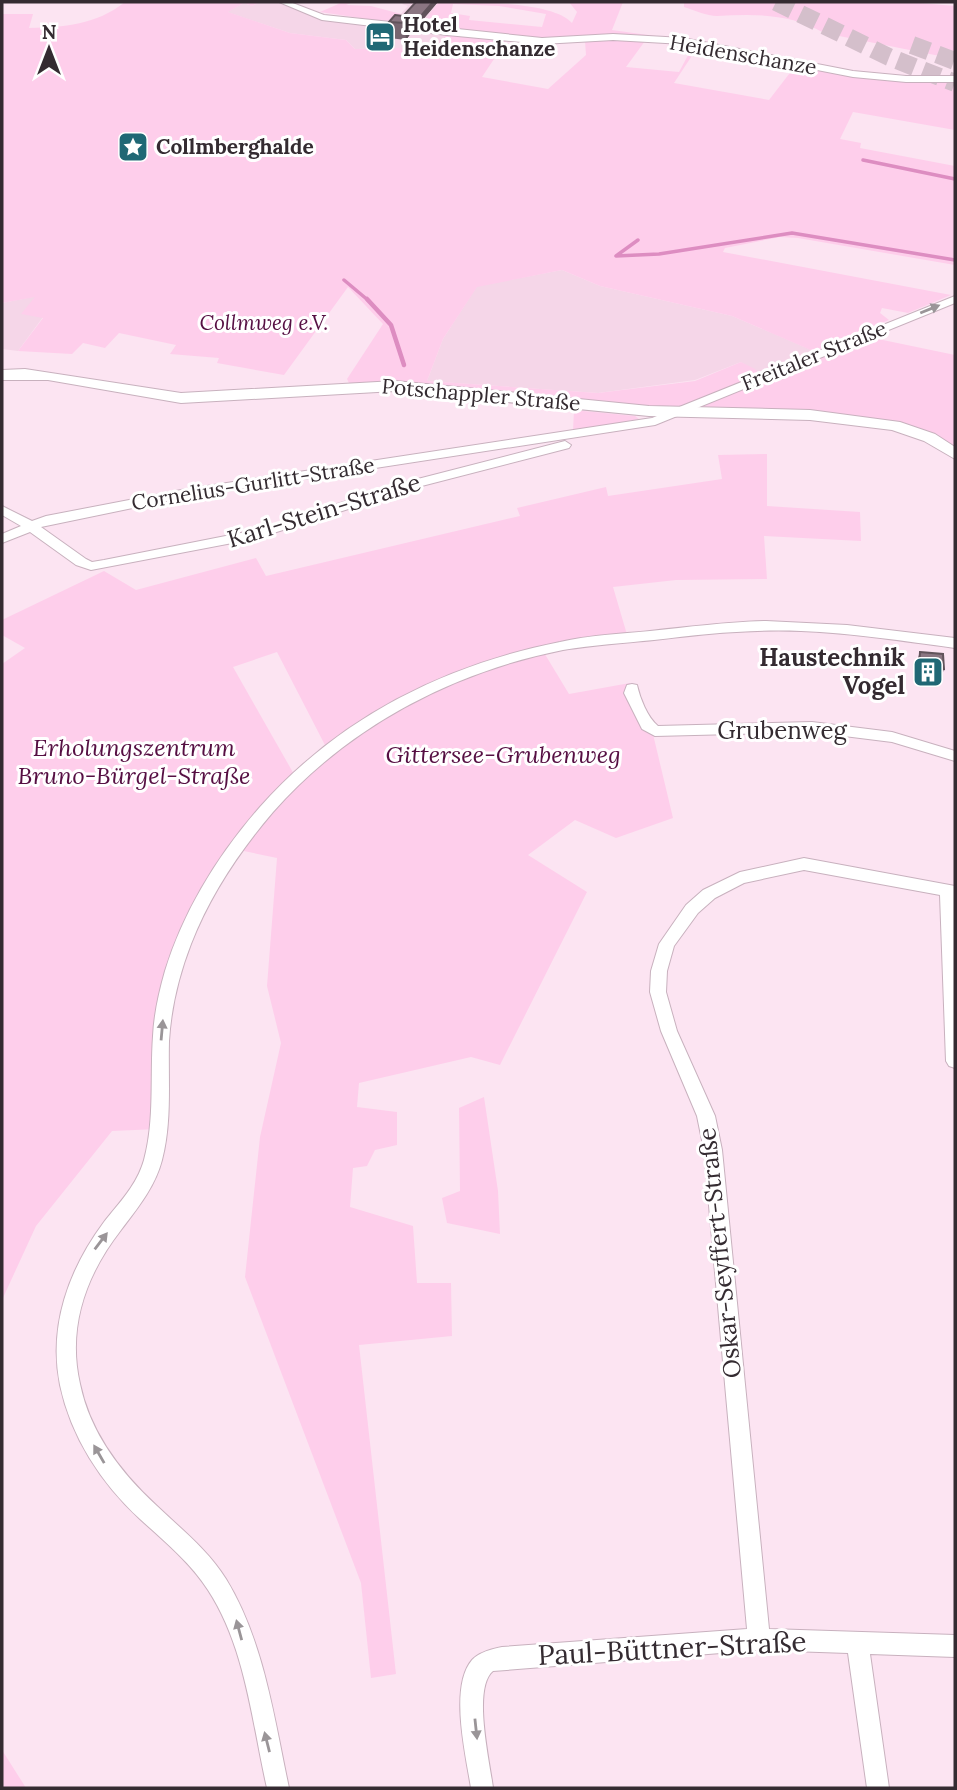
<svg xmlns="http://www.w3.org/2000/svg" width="957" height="1790" font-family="Lora,serif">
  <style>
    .built { fill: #f5d6e8 }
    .green { fill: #feceeb; fill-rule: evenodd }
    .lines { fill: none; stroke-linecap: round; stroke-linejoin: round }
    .stream-far1 { stroke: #dd8dc1; stroke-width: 3.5 }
    .stream { stroke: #dd8dc1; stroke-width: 4.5 }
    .highway-tunnel { stroke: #d4bfcb; stroke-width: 18; stroke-dasharray: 18 9; stroke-linecap: butt }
    .street-casing { stroke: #c8b1be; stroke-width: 2 }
    .secondary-casing { stroke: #c8b1be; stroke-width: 2 }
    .street { fill: #fff; fill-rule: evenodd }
    .secondary { fill: #fff; fill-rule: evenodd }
    .wall { fill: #786570 }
    .shaded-wall { fill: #61535b }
    .building { fill: #8b7682; stroke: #61535b; stroke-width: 2 }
    .oneway { fill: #9a9598 }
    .labels { text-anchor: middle; stroke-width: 6; stroke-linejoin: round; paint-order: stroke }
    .far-poi-label { font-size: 21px; font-weight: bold; fill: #342b31; stroke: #fff; text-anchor: start }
    .far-street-label { font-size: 21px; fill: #342b31; stroke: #fff }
    .far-park-label { font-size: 21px; font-style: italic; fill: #560f43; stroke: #fff }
    .street-label { font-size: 24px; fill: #342b31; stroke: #fff }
    .poi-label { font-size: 24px; font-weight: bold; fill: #342b31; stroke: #fff; text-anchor: end }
    .park-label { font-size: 24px; font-style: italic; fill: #560f43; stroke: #fff }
    .near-street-label { font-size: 28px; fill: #342b31; stroke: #fff }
  </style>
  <rect width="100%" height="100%" fill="#fce4f2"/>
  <!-- built -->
  <path class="built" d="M260 2H276L325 20 387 22 395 20 408 6 402 4 404 2 438 3 445 34 440 47 355 49 346 40 290 33 227 12 244 3 252 6Z
    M562 270 600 286 732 316 821 354 762 377 741 362 695 380 598 393 427 381 443 339 477 286Z
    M37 296 43 317 18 351 2 349V303Z"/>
  <!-- green -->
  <path class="green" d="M125 2H260L252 6 244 3 228 12 290 33 346 40 355 49 440 47 445 34H449L504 40 506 41 482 77 548 89 586 55 585 41 629 39 699 45 674 83 769 100 796 65 880 79 955 80V130L853 112 840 139 861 143 860 148 955 166V265L798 238 780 237 725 248 723 252 951 295 908 313 882 308 880 313 889 320 854 334 955 355V454C901 401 723 417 649 411 564 404 479 393 395 386L350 385 347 379 383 324 348 287 284 375 217 363 219 358 170 354 176 345 119 333 105 348 83 343 72 354 18 351 43 318 21 314 35 297 2 303V14H33L29 28C64 27 96 25 125 2ZM645 41 693 46 679 72 626 67ZM562 270 600 286 732 316 820 354 762 377 755 369 741 362 695 381 598 393 427 381 443 339 477 287Z
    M343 2H353L346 5 371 6 401 14 387 22 320 12Z
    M432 2C466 2 552 0 572 23L577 12 569 2H623L612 30 669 38 549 40 421 26 438 3ZM453 4 499 6 546 14 542 27 469 20 470 16 451 13Z
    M684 2H909L955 6V59L824 33C790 13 754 14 717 16 707 16 694 10 684 7Z
    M574 410 635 416 639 419 573 431Z
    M767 454V506L860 512 861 541 764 536 767 579 676 580 613 587 628 638 543 651 569 694 630 683 652 730 673 818 616 838 575 820 528 855 587 892 500 1065 471 1057 359 1083 357 1107 397 1112V1145L375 1150 367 1166 353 1168 350 1207 413 1226 417 1283H451L452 1336 359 1345 396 1674 371 1678 361 1583 245 1277 260 1137 281 1043 267 986 277 858 234 849 171 978 158 1129 112 1131 36 1226 2 1300V664L25 648 2 635V620L104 571 136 590 256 558 266 576 520 516 517 508 606 487 608 496 722 479 718 455ZM277 652 327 749 295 776 233 667Z
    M484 1097 498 1191 500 1234 447 1223 442 1198 460 1191 459 1108Z
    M2 1750 26 1788H2Z"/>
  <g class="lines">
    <!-- stream-far1 -->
    <path class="stream-far1" d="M863 160 955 179
      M638 240 616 256 659 254 792 233 955 260
      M344 280 369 301"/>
    <!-- stream -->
    <path class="stream" d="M367 299 391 325 404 365"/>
    <!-- highway-tunnel -->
    <path class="highway-tunnel" d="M776 2 889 57 955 83
      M912 45 955 61"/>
    <!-- street casing -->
    <g class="street-casing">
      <path id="street" d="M279 2H290L324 15 542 38 613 34 683 38 853 71 906 76H955V82H906L853 77 683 44 613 40 542 44 447 35 322 20Z
        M955 296V303L655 425 181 498 41 527 86 559 92 562 104 560 256 530 406 482 565 441 571 445 569 448 414 488 258 538 91 570 76 565 30 532 2 543V534L21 526 2 515V506L32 521 46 516 181 490 652 418Z
        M766 621 847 625 955 638V648C904 641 852 633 801 631 751 629 703 634 654 640 624 643 593 645 563 650 452 672 348 727 273 812 239 852 210 895 191 944 179 975 171 1008 169 1041 168 1081 172 1122 162 1160 155 1187 137 1209 121 1230 86 1275 67 1327 80 1384 90 1433 121 1473 157 1506 181 1529 208 1550 226 1579 264 1641 274 1718 289 1788H267C252 1723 246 1648 208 1590 190 1562 164 1541 140 1519 101 1483 71 1437 60 1385 48 1326 69 1269 104 1222 119 1203 137 1185 144 1160 155 1120 150 1077 153 1036 154 1014 159 992 165 971 184 910 218 855 260 807 339 718 444 665 560 642 589 635 620 634 650 631 689 627 727 622 766 621Z
        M632 684 637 685C640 698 647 717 658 726L812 722 892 732 955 751V761L892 742 812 732 655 736 642 729 624 693 627 685Z
        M804 858 955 886V1068L949 1066 946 1061 940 895 804 870 744 883 715 898 698 913 674 946 667 971 666 992 677 1031 715 1116 722 1150 769 1629 955 1635V1657L870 1654 889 1788H867L848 1653 759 1650 493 1671C472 1688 490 1763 493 1788H471C466 1756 449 1687 472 1660 479 1652 492 1649 502 1647L747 1629 704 1150 697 1116 661 1031 650 992 651 971 659 944 686 905 703 890 740 872Z"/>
    </g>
    <!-- secondary casing -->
    <g class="secondary-casing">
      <path id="secondary" d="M25 369 181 393 395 381 649 406 810 410 900 422 935 434 955 447V459L924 441 892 430 810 420 649 416 395 391 181 403 48 380H2V370Z"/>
    </g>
    <!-- street -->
    <use href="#street" class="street"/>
    <!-- secondary -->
    <use href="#secondary" class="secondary"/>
  </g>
  <!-- wall -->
  <path class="wall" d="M416 2H437V3L420 23 411 22V33L406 40 389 38V22L404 16Z
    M920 652 944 669 940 681 916 678V664Z"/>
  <!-- shaded-wall -->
  <path class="shaded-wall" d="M433 2H437V3L420 23V17Z
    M411 17V33L406 40 405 23Z"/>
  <!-- building -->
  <path class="building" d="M416 2H433L420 17 404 15Z
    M395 15 411 17 405 23 389 22Z
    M920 652 943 654 944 669 919 666Z"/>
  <!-- one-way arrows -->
  <defs><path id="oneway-solid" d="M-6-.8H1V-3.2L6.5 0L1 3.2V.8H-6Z" transform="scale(1.75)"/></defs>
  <g class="oneway">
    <use href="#oneway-solid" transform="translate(930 309) rotate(-22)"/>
    <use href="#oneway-solid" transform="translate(162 1030) rotate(-85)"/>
    <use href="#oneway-solid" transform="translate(101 1241) rotate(-53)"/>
    <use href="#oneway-solid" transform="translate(99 1454) rotate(-120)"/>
    <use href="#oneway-solid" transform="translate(239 1630) rotate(-105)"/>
    <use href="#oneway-solid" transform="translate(476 1729) rotate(84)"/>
    <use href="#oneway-solid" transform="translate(267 1742) rotate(-104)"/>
  </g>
  <!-- icons -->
  <defs>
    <g id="hotel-square" transform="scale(1.575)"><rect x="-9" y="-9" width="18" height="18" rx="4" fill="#206875" stroke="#fff"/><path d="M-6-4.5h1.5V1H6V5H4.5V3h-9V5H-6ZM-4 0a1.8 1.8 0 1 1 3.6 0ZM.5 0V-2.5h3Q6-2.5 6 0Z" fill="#fff"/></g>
    <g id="sight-square" transform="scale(1.575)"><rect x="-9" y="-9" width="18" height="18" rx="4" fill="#206875" stroke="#fff"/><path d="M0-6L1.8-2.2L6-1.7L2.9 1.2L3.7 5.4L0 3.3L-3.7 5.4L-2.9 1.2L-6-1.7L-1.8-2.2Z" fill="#fff"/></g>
    <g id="building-square" transform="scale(1.575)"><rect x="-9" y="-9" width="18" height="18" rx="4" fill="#206875" stroke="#fff"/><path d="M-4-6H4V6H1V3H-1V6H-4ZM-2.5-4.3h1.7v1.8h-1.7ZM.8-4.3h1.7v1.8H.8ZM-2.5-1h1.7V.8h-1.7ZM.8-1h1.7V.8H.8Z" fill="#fff"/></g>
  </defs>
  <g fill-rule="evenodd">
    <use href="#hotel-square" x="380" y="37"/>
    <use href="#sight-square" x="133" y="147"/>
    <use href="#building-square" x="928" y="672"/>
  </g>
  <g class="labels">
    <!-- far-poi labels -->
    <g class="far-poi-label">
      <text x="403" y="32">Hotel<tspan x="403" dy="24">Heidenschanze</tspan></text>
      <text x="156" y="154">Collmberghalde</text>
    </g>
    <!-- far-street labels -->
    <g class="far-street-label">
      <text transform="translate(743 55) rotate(10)" y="7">Heidenschanze</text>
      <text transform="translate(814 356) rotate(-22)" y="7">Freitaler Straße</text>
      <text transform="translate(481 395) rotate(5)" y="7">Potschappler Straße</text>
      <text transform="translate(253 484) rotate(-9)" y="7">Cornelius-Gurlitt-Straße</text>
    </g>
    <!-- far-park labels -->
    <g class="far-park-label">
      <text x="264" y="330">Collmweg e.V.</text>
    </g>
    <!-- street labels -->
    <g class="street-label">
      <text transform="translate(324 511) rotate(-17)" y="8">Karl-Stein-Straße</text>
      <text x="782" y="739">Grubenweg</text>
      <text transform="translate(720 1253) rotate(-96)" y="8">Oskar-Seyffert-Straße</text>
    </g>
    <!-- poi labels -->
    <g class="poi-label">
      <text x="905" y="666">Haustechnik<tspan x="905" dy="28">Vogel</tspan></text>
    </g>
    <!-- park labels -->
    <g class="park-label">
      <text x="134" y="756">Erholungszentrum<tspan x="134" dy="28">Bruno-Bürgel-Straße</tspan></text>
      <text x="503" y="763">Gittersee-Grubenweg</text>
    </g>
    <!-- near-street labels -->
    <g class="near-street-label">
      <text transform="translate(672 1648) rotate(-3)" y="10">Paul-Büttner-Straße</text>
    </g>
  </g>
  <!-- border -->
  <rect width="957" height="1790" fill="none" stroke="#342b31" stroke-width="7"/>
  <!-- north arrow -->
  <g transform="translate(49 49)" stroke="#ffffff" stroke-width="5" paint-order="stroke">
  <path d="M0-5L12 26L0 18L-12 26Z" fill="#342b31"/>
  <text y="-10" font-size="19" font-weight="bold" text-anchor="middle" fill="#342b31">N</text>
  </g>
</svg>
